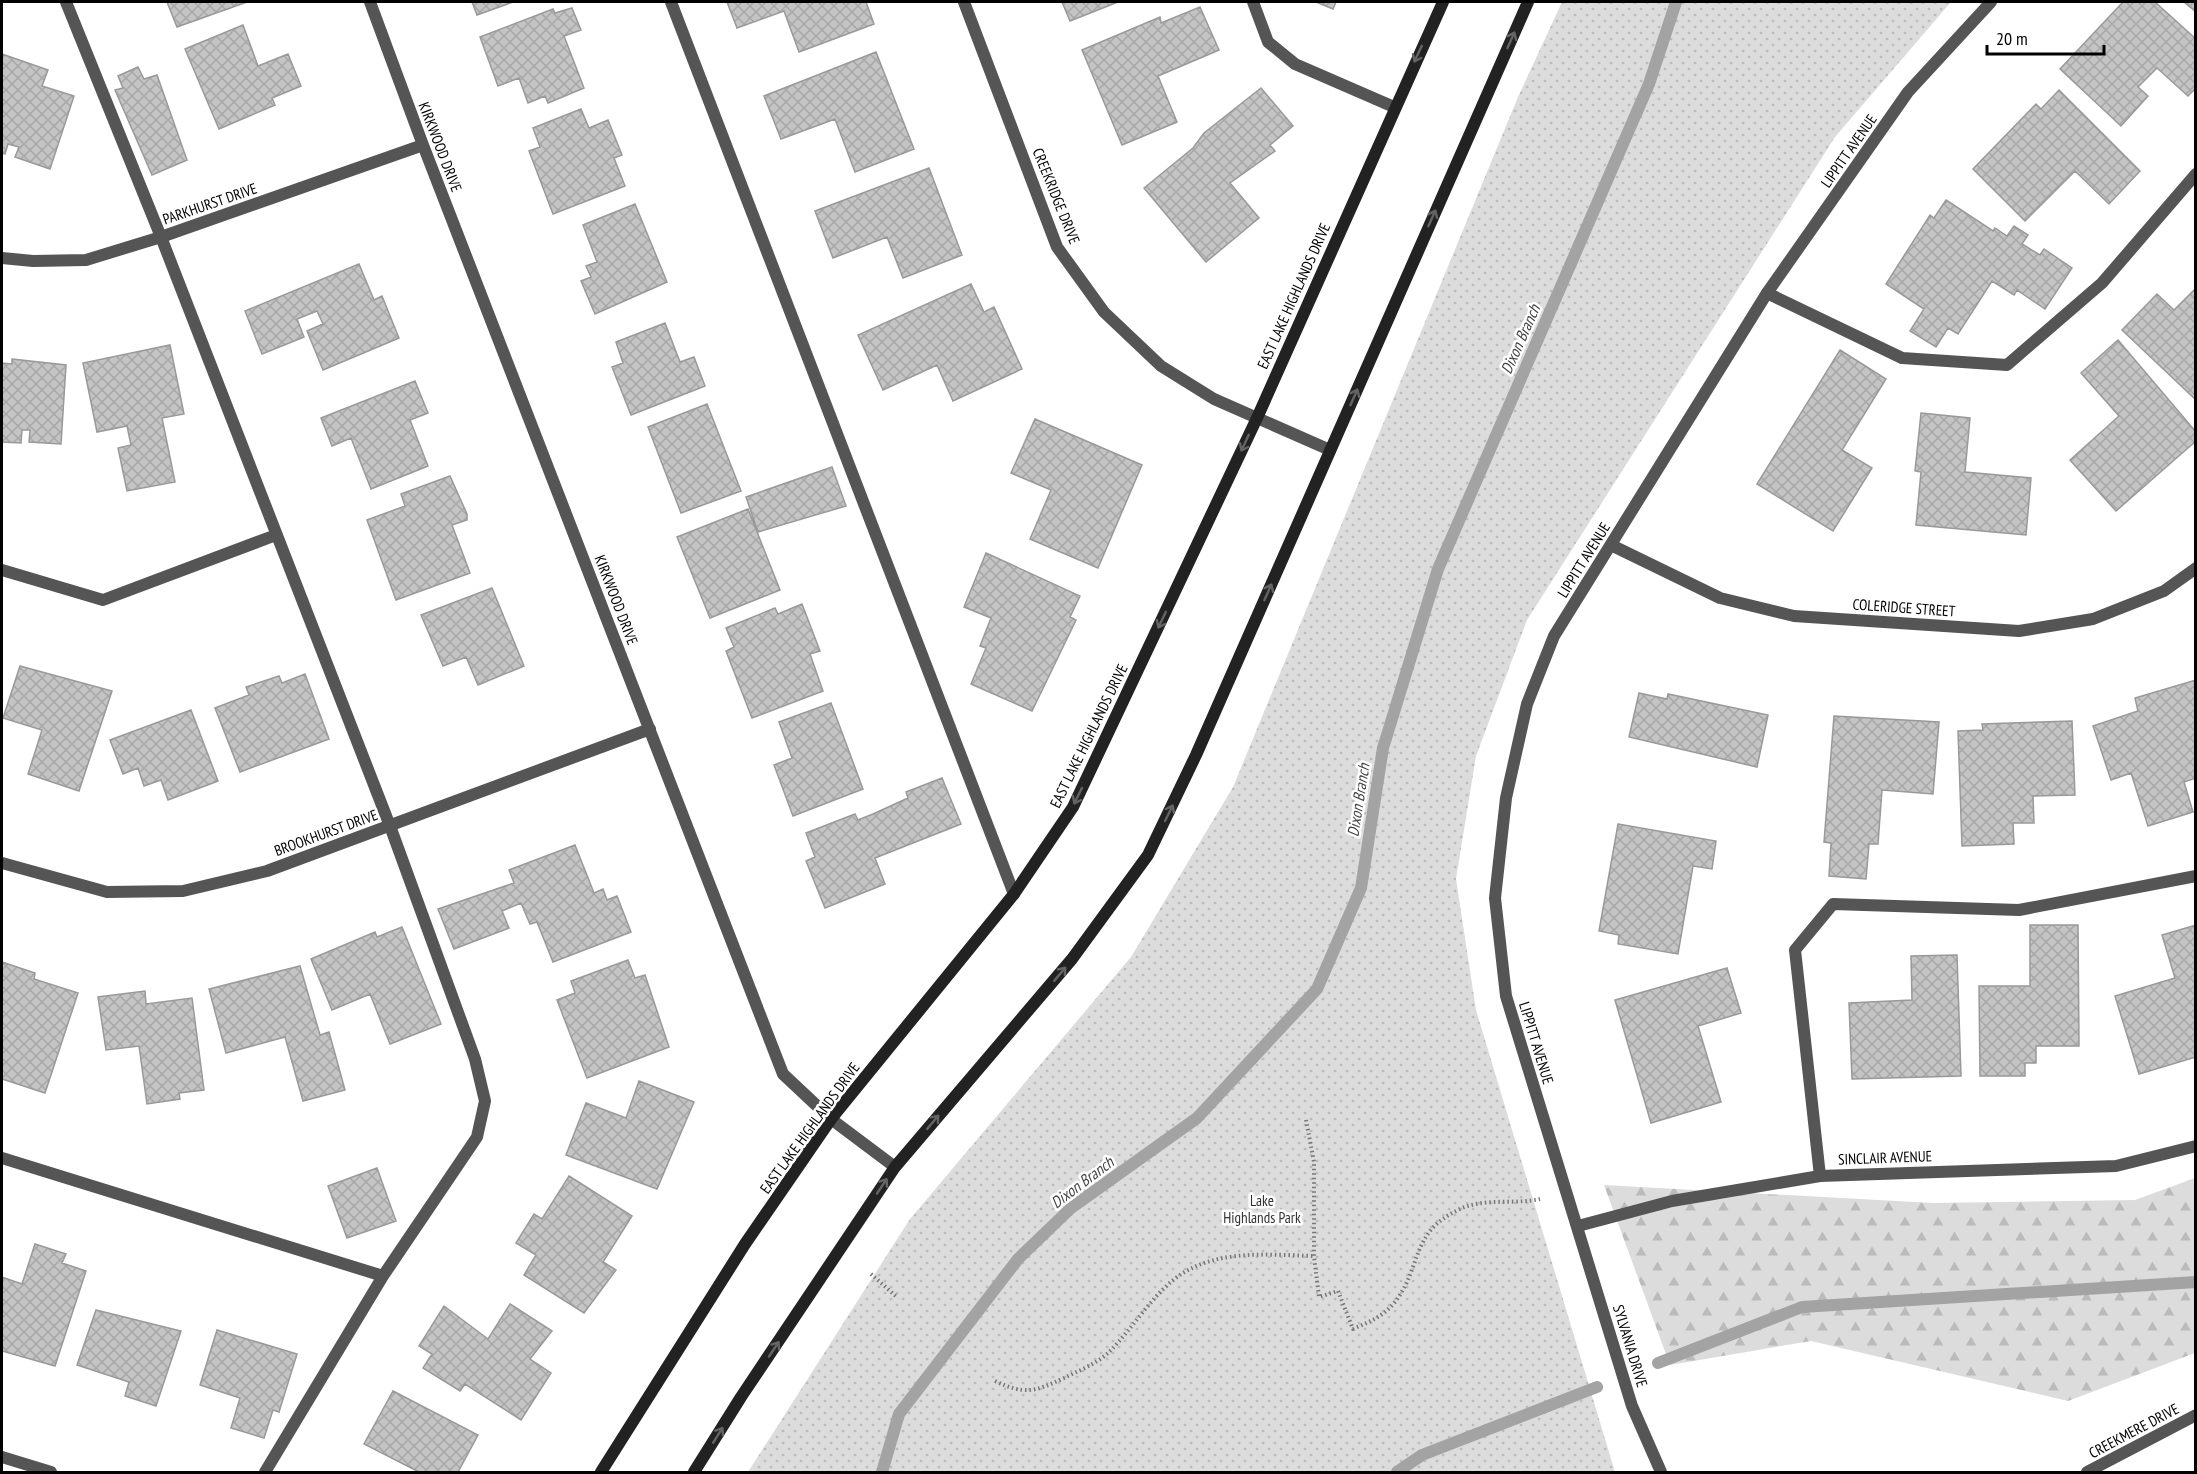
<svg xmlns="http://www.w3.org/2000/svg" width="2197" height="1474" font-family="'PT Sans Narrow',sans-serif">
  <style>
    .green { fill: url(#green-dots) }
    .forest { fill: url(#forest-firs) }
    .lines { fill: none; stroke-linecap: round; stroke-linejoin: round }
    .stream { stroke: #a3a3a3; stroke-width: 12 }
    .building { fill: url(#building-cross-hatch); stroke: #999; stroke-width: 1.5 }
    .path { stroke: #777; stroke-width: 4; stroke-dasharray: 1.5 3; stroke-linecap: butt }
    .lane { stroke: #555; stroke-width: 12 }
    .street { stroke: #555; stroke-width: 12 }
    .secondary { stroke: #222; stroke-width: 12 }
    .oneway { stroke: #646464 }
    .labels { text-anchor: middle; stroke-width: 5; stroke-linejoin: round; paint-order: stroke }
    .street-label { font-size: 15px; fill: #000; stroke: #fff }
    .park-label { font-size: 15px; fill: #333; stroke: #fff }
    .water-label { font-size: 16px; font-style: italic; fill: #444; stroke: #fff }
  </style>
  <defs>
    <pattern id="green-dots" width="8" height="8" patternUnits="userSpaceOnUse" patternTransform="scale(1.5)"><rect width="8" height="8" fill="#dcdcdc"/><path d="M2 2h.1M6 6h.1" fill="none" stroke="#bbb" stroke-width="1.8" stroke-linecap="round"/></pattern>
    <pattern id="forest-firs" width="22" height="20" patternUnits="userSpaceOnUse" patternTransform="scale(1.5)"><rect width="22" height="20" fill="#dcdcdc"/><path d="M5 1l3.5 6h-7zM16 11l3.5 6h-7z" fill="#bbb"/></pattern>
    <pattern id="building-cross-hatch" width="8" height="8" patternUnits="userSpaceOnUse" patternTransform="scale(1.5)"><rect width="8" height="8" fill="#c4c4c4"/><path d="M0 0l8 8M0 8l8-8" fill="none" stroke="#a7a7a7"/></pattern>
  </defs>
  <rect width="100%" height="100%" fill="#fff"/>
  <!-- green -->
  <path class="green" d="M1562 2H1951L1835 137 1527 620 1476 756 1456 879 1476 1010 1615 1472H748L910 1219 1131 957 1233 787 1518 97Z"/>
  <!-- forest -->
  <path class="forest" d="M2195 1178V1353L2068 1401 1811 1341 1670 1365 1604 1185 1933 1203 2135 1200Z"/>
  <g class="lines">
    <!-- stream -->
    <path class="stream" d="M1658 1363 1802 1307 2196 1282
      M882 1472 899 1414 1018 1259 1071 1208 1197 1118 1317 989 1361 888 1383 748 1438 569 1649 84 1676 2
      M1397 1472 1422 1455 1597 1387"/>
  </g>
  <!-- building -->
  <path class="building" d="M167 2H247L177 27Z
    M472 2H513L477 15Z
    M727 2H866L874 24 799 52 784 11 737 28Z
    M1062 2H1118L1070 21Z
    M1316 2H1336L1333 9Z
    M2123 2H2155L2196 39V88L2188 96 2157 68 2138 87 2148 96 2121 126 2060 69Z
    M2184 2H2196V12Z
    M1200 7 1219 50 1158 76 1177 122 1122 145 1082 50 1160 17 1161 23Z
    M572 8 581 30 564 36 584 88 548 103 545 96 528 103 519 78 498 86 480 37 553 9 555 13Z
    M243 25 258 66 288 54 301 86 272 98 275 105 219 129 185 49Z
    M876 52 914 149 855 172 835 119 781 139 764 96Z
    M2 54 48 70 42 86 74 96 50 169 15 157 19 147 8 144 5 154 2 153Z
    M138 67 144 79 157 75 187 160 152 175 115 90 123 88 118 76Z
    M1261 88 1293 126 1270 145 1275 151 1230 183 1259 218 1206 262 1144 188 1193 148 1204 133Z
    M2059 90 2140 171 2109 204 2075 171 2025 221 1973 169 2036 104 2041 109Z
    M581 109 589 128 608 120 622 155 614 158 625 186 553 214 529 151 540 147 533 128Z
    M929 168 962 255 903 278 887 237 833 258 815 211Z
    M1946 200 1993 231 1995 228 2007 236 2014 226 2028 235 2022 244 2040 255 2044 249 2072 268 2045 309 2017 290 2014 295 1992 281 1958 334 1948 328 1936 347 1910 331 1924 309 1886 284 1930 215 1934 218Z
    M635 204 667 282 595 314 581 281 591 277 586 266 597 262 583 225Z
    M359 264 374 300 382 296 399 338 323 370 307 331 323 324 317 311 297 319 304 337 262 354 245 311Z
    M971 284 984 312 994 307 1022 369 953 401 937 365 883 390 858 335Z
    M2196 288V400L2122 330 2157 294 2174 310Z
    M665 323 680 362 694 357 705 386 631 415 612 367 623 363 616 342Z
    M2118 340 2196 432V441L2116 511 2070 460 2119 416 2081 373Z
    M170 345 184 414 162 418 175 482 127 491 118 448 131 445 127 426 97 432 83 363Z
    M1840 350 1886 379 1842 450 1872 468 1833 531 1757 484Z
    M12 359 66 365 61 444 29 442 30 430H22L21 443 2 442V363L12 364Z
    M415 381 428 413 410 420 428 466 371 489 351 438 332 446 321 418Z
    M707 404 741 491 681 513 648 427Z
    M1921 413 1970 418 1965 472 2031 478 2026 535 1916 525 1921 472 1915 471Z
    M1035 419 1142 465 1098 568 1030 539 1051 490 1011 473Z
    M832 467 846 506 758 532 746 497Z
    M450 476 467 514V520L452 525 470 573 396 600 367 520 405 506 401 494Z
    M748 509 780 590 710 618 677 537Z
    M986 553 1080 596 1070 617 1076 620 1032 711 971 684 986 648 980 646 991 618 964 607Z
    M492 588 524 666 478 685 466 657 443 666 421 615Z
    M802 604 820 651 810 654 823 691 752 718 726 651 734 647 726 628 775 608 778 614Z
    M20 666 112 691 79 791 28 774 42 730 3 718Z
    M305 674 329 739 240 772 215 708 249 695 246 687 279 676 282 683Z
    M2196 680V778L2184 782 2193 812 2148 826 2131 773 2111 780 2093 726 2138 711 2135 698Z
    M1639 693 1667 699 1668 694 1768 715 1757 767 1629 737Z
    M831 703 863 789 793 816 774 765 792 758 779 722Z
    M191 710 218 781 168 800 161 780 144 786 138 768 123 774 110 740Z
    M1834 716 1939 722 1933 794 1882 790 1878 844H1869L1866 879 1829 876 1831 843 1824 842Z
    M2072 721 2075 795 2033 796 2034 823H2013L2014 844 1962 846 1958 731 1983 730 1982 724Z
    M942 778 961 824 875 858 885 884 825 908 806 861 815 857 806 833 855 814 858 820 873 814 908 798 906 792Z
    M1618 824 1716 841 1712 869 1693 866 1678 954 1618 944 1619 935 1599 931Z
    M575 845 594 893 603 889 607 900 617 896 631 932 553 962 537 922 530 924 521 903 502 911 509 928 454 949 438 909 514 883 509 870Z
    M2030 925H2078L2079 1046H2036V1063H2025V1076H1980L1979 986H2030Z
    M2196 925V1057L2139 1074 2115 996 2175 978 2162 935Z
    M402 927 441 1024 390 1044 370 994 332 1010 311 959 375 932 377 937Z
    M1957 955 1961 1076 1852 1079 1849 1003 1912 1000 1911 956Z
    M628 960 635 978 645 975 669 1047 587 1078 557 1000 575 993 571 981Z
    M2 962 35 973 34 979 78 993 45 1093 2 1079Z
    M300 966 320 1035 329 1032 345 1090 303 1101 285 1037 226 1053 209 989Z
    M1727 968 1741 1013 1698 1026 1721 1102 1651 1123 1615 1000Z
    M145 991 146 1004 192 998 204 1090 179 1093 180 1099 147 1104 139 1046 106 1050 98 997Z
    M639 1081 694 1102 657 1189 566 1155 586 1103 626 1118Z
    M377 1168 396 1221 347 1238 328 1186Z
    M569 1176 632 1216 603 1262 616 1270 584 1313 524 1275 536 1255 516 1243 534 1214 542 1219Z
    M35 1244 66 1254 62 1263 86 1271 55 1366 2 1351V1277L22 1284Z
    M510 1304 552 1331 530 1359 551 1373 521 1420 465 1384 460 1391 423 1368 432 1354 419 1346 444 1306 488 1339Z
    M96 1310 181 1331 156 1406 125 1396 129 1382 77 1365Z
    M217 1330 297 1354 279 1412 273 1410 264 1438 231 1428 240 1398 200 1385Z
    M393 1391 478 1435 458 1472H419L364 1444Z"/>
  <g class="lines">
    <!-- path -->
    <path class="path" d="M1306 1120 1314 1162V1256L1319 1297 1338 1291 1353 1329C1369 1322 1384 1316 1395 1302 1422 1267 1410 1233 1458 1210 1483 1197 1514 1205 1540 1199
      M871 1274 898 1298
      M995 1381C1025 1395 1034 1392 1064 1378 1078 1371 1096 1364 1108 1353 1133 1329 1154 1291 1183 1273 1222 1249 1271 1255 1314 1256"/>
    <!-- lane -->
    <path class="lane" d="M66 2 161 237 390 826 475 1059 485 1101 477 1137 383 1276 265 1472
      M671 2 1014 894
      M1253 2 1268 42 1295 64 1394 107
      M1767 293 1902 358 2007 365 2102 283 2196 174
      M2 570 103 600 276 535
      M2 1158 383 1276
      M1820 1176 1795 950 1833 904 2019 910 2196 876"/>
    <!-- street -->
    <path class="street" d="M370 2 423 145 783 1074 831 1119 895 1167
      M964 2 1057 247 1104 312 1161 366 1214 399 1330 450
      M2 258 33 261 86 260 161 237 423 145
      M1611 545 1720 598 1794 616 2019 631 2093 619 2164 591 2196 568
      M2 863 107 892 183 891 267 871 650 729
      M1578 1226 1672 1201 1820 1176 2116 1166 2196 1146
      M2 1457 51 1472
      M1661 1472 1632 1406 1506 996 1495 898 1506 798 1527 704 1554 636 1767 293 1908 92 1991 2
      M2087 1472 2196 1415"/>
    <!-- secondary -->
    <path class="secondary" d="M601 1472 745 1244 831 1119 1014 894 1073 807 1257 418 1443 2
      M694 1472 741 1397 895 1167 1072 959 1148 855 1196 755 1528 2"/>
  </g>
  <!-- one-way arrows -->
  <defs><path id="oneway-shaft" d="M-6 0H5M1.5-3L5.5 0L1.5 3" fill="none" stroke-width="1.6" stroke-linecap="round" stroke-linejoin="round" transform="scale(1.5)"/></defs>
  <g class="oneway">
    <use href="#oneway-shaft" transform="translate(1511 40) rotate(-66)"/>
    <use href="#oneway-shaft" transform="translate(1418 54) rotate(115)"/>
    <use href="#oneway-shaft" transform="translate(1432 218) rotate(-66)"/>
    <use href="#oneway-shaft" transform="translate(1354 397) rotate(-66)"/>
    <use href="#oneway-shaft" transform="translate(1245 443) rotate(115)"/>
    <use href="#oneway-shaft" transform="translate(1268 592) rotate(-66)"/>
    <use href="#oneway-shaft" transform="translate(1162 620) rotate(115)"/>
    <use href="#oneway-shaft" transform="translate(1078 796) rotate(116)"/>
    <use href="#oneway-shaft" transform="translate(1169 813) rotate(-64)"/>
    <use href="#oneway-shaft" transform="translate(1060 974) rotate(-50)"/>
    <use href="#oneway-shaft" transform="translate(933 1122) rotate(-50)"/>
    <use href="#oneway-shaft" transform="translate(882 1186) rotate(-56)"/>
    <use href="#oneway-shaft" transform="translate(774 1349) rotate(-56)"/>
    <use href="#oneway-shaft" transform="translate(718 1435) rotate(-58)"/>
  </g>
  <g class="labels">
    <!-- street labels -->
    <g class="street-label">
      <text transform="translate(440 147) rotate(69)" y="5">KIRKWOOD DRIVE</text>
      <text transform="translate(1849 151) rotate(-55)" y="5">LIPPITT AVENUE</text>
      <text transform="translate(1056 196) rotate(68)" y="5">CREEKRIDGE DRIVE</text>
      <text transform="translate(210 204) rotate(-19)" y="5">PARKHURST DRIVE</text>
      <text transform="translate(1294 296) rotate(-66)" y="5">EAST LAKE HIGHLANDS DRIVE</text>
      <text transform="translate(1584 560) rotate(-58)" y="5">LIPPITT AVENUE</text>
      <text transform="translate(616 600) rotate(69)" y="5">KIRKWOOD DRIVE</text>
      <text transform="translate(1904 608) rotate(4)" y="5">COLERIDGE STREET</text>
      <text transform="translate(1089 736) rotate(-64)" y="5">EAST LAKE HIGHLANDS DRIVE</text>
      <text transform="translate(326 833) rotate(-20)" y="5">BROOKHURST DRIVE</text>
      <text transform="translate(1536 1043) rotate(73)" y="5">LIPPITT AVENUE</text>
      <text transform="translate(810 1128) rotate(-54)" y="5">EAST LAKE HIGHLANDS DRIVE</text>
      <text transform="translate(1885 1158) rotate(-2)" y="5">SINCLAIR AVENUE</text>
      <text transform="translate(1630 1346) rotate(73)" y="5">SYLVANIA DRIVE</text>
      <text transform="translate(2134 1431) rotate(-28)" y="5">CREEKMERE DRIVE</text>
    </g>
    <!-- park labels -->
    <g class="park-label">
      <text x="1262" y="1206">Lake<tspan x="1262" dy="17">Highlands Park</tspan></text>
    </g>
    <!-- water labels -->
    <g class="water-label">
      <text transform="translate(1520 339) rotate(-66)" y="6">Dixon Branch</text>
      <text transform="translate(1358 800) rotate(-81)" y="6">Dixon Branch</text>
      <text transform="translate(1082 1182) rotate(-37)" y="6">Dixon Branch</text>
    </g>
  </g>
  <!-- border -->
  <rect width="2197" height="1474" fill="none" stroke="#000000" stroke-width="6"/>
  <!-- scale -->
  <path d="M1987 45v9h117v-9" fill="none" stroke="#000000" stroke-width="3"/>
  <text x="1996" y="45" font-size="18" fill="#000000" stroke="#ffffff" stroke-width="4.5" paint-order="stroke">20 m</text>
</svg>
